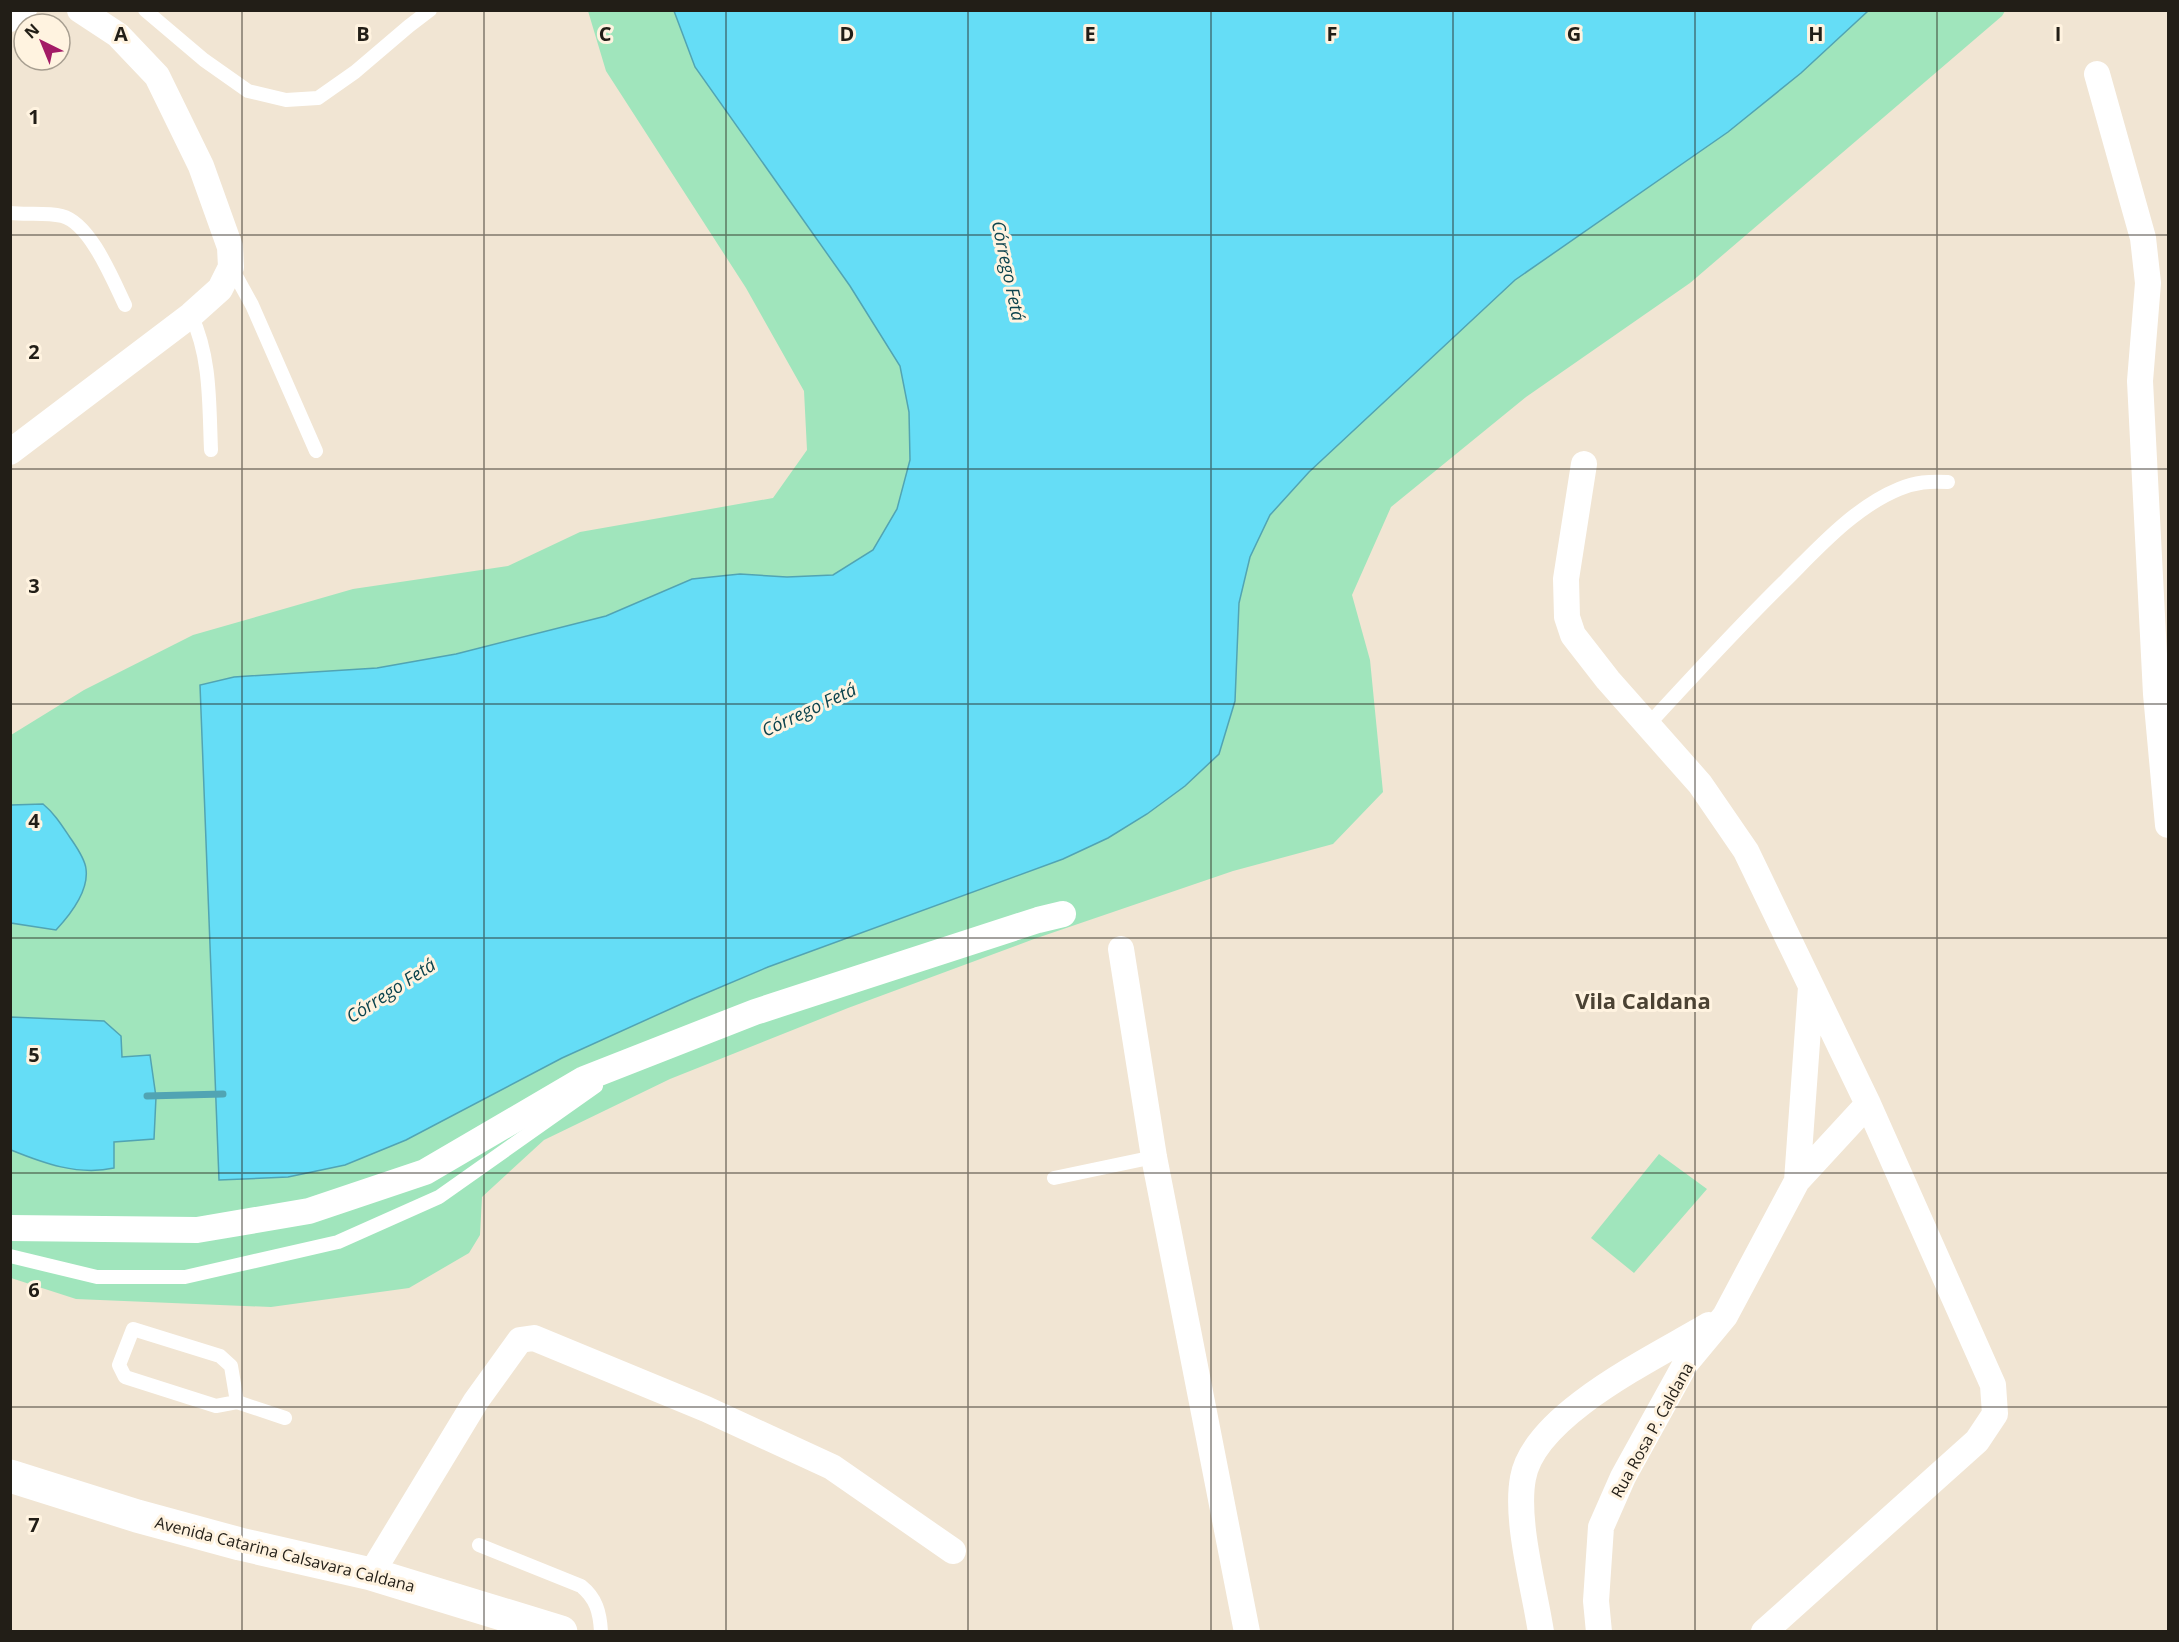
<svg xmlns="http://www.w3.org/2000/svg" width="2179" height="1642" font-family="'Open Sans',sans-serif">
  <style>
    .green { fill: #a0e5bc }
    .water { fill: #65ddf6; stroke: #51a4b3; stroke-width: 1.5 }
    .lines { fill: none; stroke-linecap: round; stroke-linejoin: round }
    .stream { stroke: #51a4b3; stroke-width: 7 }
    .lane { stroke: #fff; stroke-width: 14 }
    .street { stroke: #fff; stroke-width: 26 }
    .secondary { stroke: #fff; stroke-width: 33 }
    .grid { fill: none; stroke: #221e17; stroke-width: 1.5; stroke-opacity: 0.55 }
    .labels { text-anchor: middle; stroke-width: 6; stroke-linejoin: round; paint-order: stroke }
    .street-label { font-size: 16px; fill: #221e17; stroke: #fff3e0 }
    .water-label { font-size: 18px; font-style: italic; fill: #0b434d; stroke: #fff3e0 }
    .district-label { font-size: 22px; font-weight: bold; fill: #4b4233; stroke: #fff3e0 }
    .grid-label { font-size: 20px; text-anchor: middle; font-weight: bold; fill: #221e17; stroke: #fff3e0; stroke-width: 6; stroke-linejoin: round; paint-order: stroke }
  </style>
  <rect width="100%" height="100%" fill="#f1e5d3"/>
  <!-- green -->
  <path class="green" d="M588 11H2005L2002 16 1690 283 1526 397 1391 507 1352 595 1370 660 1383 792 1333 844 1233 871 1034 939 848 1008 670 1079 544 1140 482 1197 480 1235 469 1253 409 1288 271 1307 76 1299 11 1278V735L84 690 193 635 353 589 508 566 580 532 773 498 807 450 804 391 746 288 606 71Z
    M1659 1154 1707 1189 1634 1273 1591 1238Z"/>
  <!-- water -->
  <path class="water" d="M674 11H1868L1801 73 1728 132 1515 280 1309 472 1270 515 1250 557 1239 603 1235 701 1219 754 1185 786 1147 814 1108 838 1063 859 768 967 690 1000 562 1058 406 1140 345 1165 288 1177 219 1180 200 685 234 677 377 668 456 654 606 616 692 579 740 574 787 577 833 575 873 550 897 509 910 460 909 412 900 366 850 286 695 67Z
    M43 804C54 813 61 824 69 836 75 845 85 858 86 869 89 891 70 915 56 930L11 923V805Z
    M10 1017 104 1021 121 1036 122 1057 150 1055 156 1097 154 1139 114 1142V1168C78 1176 43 1163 11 1150Z"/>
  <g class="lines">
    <!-- stream -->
    <path class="stream" d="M147 1096 223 1094"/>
    <!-- lane -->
    <path class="lane" d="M145 10 204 60 248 91 286 100 318 98 355 72 409 26 430 10
      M10 213C27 215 45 212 62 216 90 223 113 280 125 305
      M231 267 252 305 316 451
      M191 315C211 357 209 404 211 450
      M1648 725C1693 676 1738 627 1786 580 1819 547 1855 507 1899 489 1916 482 1929 481 1948 482
      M1054 1178 1154 1157
      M10 1256 97 1277H185L338 1242 439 1197 596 1086
      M237 1402 231 1366 220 1356 133 1329 119 1365 125 1377 216 1406 237 1402 285 1418
      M479 1545 581 1586C596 1598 600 1612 601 1632"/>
    <!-- street -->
    <path class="street" d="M10 19 24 10
      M2097 74 2143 238 2148 283 2140 381 2156 694 2168 825
      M10 452 191 315 220 289 231 267 230 247 201 166 157 76 118 35 80 10
      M1584 464 1566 579 1567 617 1573 635 1608 680 1700 784 1746 851 1868 1104 1993 1385 1995 1414 1977 1441 1764 1632
      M1121 949 1154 1157 1247 1632
      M1797 1181 1811 987
      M10 1228 197 1230 309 1211 425 1172 584 1079 755 1012 1038 920 1063 914
      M371 1574 476 1401 520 1340 534 1338 706 1409 832 1467 953 1551
      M1541 1632C1534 1587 1515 1520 1523 1478 1534 1414 1656 1357 1709 1325
      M1599 1632 1596 1601 1601 1527 1623 1477 1686 1363 1725 1316 1797 1181 1868 1104"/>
    <!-- secondary -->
    <path class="secondary" d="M10 1476 137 1516 240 1544 371 1574 561 1632"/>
  </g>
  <!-- grid -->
  <path class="grid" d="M242 10V1632M484 10V1632M726 10V1632M968 10V1632M1211 10V1632M1453 10V1632M1695 10V1632M1937 10V1632M10 235H2168M10 469H2168M10 704H2168M10 938H2168M10 1173H2168M10 1407H2168"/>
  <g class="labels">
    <!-- street labels -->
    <g class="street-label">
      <text transform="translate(1652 1430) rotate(-61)" y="6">Rua Rosa P. Caldana</text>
      <text transform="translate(285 1554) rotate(14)" y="6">Avenida Catarina Calsavara Caldana</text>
    </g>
    <!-- water labels -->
    <g class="water-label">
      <text transform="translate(1008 271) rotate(78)" y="6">Córrego Fetá</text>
      <text transform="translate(809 710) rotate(-25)" y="6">Córrego Fetá</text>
      <text transform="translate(391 991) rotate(-33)" y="6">Córrego Fetá</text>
    </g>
    <!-- district labels -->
    <g class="district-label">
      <text x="1643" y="1009">Vila Caldana</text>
    </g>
  </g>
  <g class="grid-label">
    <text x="121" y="41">A</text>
    <text x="363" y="41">B</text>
    <text x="605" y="41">C</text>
    <text x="847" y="41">D</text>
    <text x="1090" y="41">E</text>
    <text x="1332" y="41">F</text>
    <text x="1574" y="41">G</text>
    <text x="1816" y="41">H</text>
    <text x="2058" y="41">I</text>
    <text x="34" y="124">1</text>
    <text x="34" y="359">2</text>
    <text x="34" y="593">3</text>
    <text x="34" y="828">4</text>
    <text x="34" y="1062">5</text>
    <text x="34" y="1297">6</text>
    <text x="34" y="1532">7</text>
  </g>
  <!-- border -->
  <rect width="2179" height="1642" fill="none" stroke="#221e17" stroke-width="24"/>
  <!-- north arrow -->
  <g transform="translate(42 42) rotate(317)"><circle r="28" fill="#fff3e0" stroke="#a79e90" stroke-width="1.5"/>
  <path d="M0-4.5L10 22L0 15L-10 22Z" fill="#a31b66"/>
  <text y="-9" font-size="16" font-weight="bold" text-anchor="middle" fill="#221e17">N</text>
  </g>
</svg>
